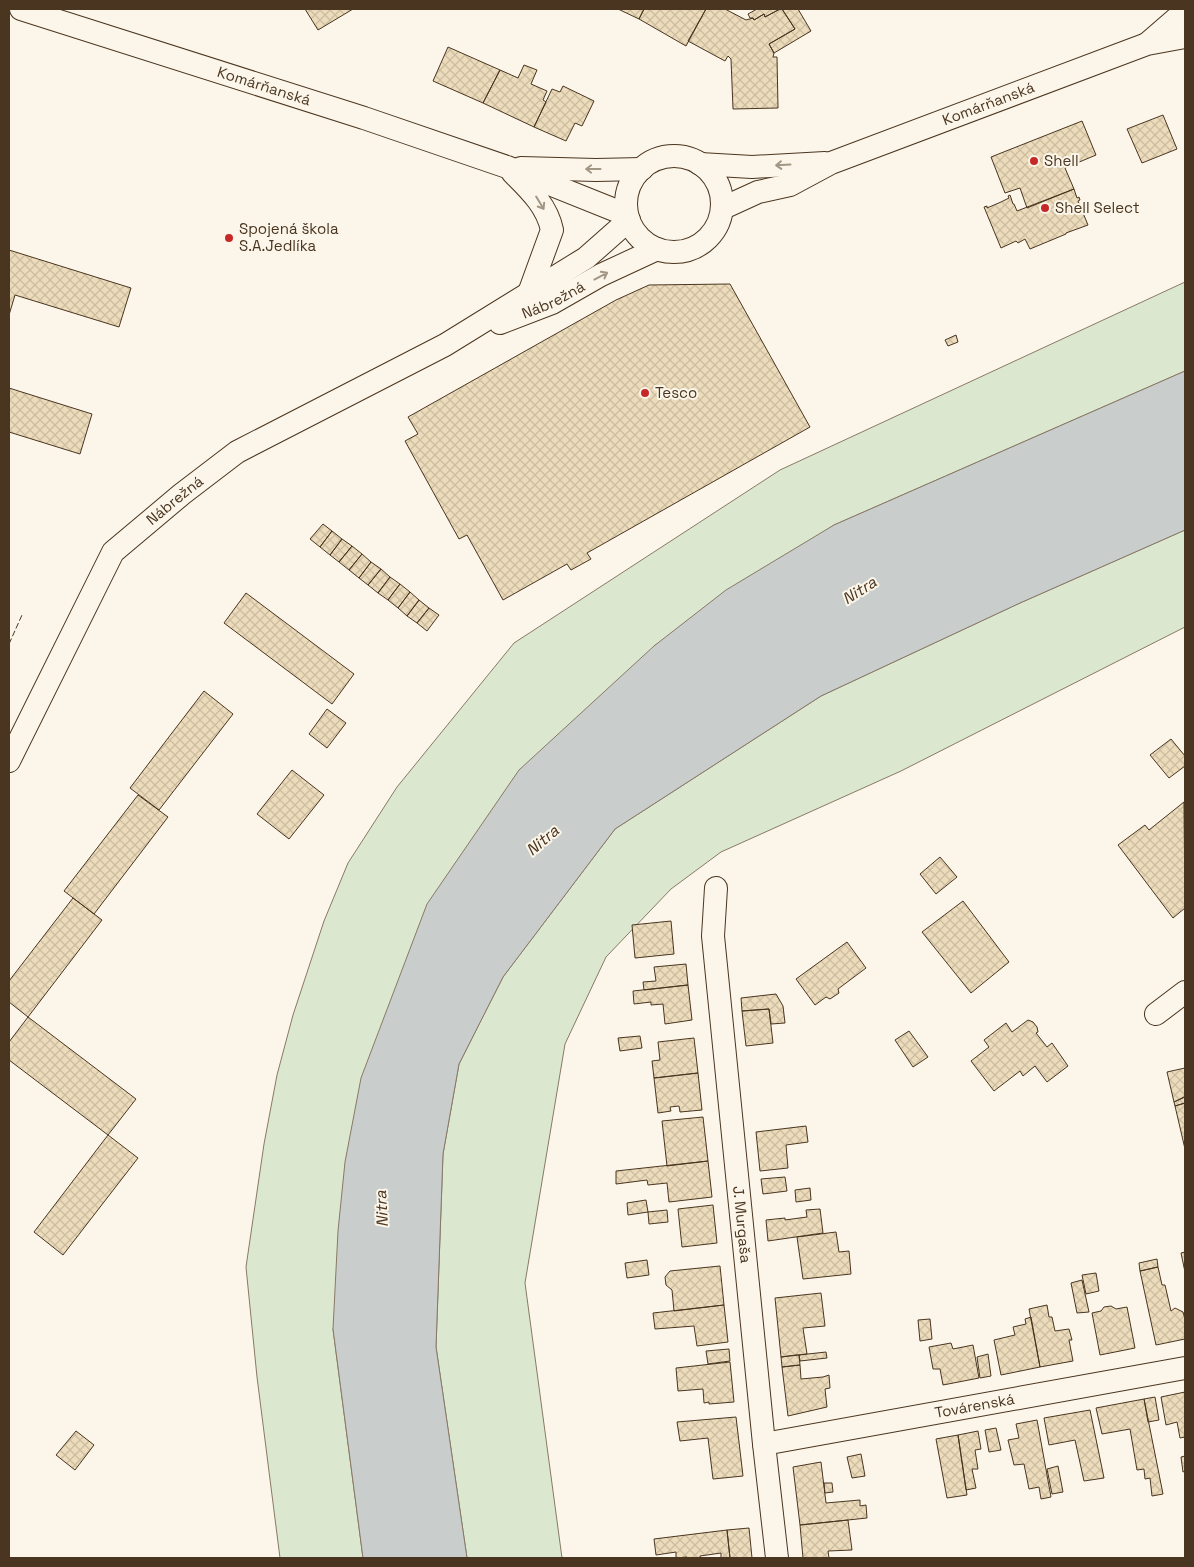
<svg xmlns="http://www.w3.org/2000/svg" width="1194" height="1567" font-family="'Space Grotesk',sans-serif">
  <style>
    .grass { fill: #dce7d0; stroke: #887966 }
    .water { fill: #c9cecd; stroke: #887966 }
    .building { fill: url(#building-cross-hatch); stroke: #4a3520 }
    .lines { fill: none; stroke-linecap: round; stroke-linejoin: round }
    .street-casing { stroke: #4a3520; stroke-width: 24 }
    .street { stroke: #fbf6e9; stroke-width: 22 }
    .fence { stroke: #4a3520; stroke-width: 1; stroke-dasharray: 6 2.5; stroke-linecap: butt }
    .oneway { stroke: #a29684 }
    .poi-dot { fill: #c62828; stroke: #fbf6e9; stroke-width: 2 }
    .labels { text-anchor: middle; stroke-width: 4; stroke-linejoin: round; paint-order: stroke }
    .street-label { font-size: 15px; fill: #4a3520; stroke: #fbf6e9 }
    .poi-label { font-size: 15px; fill: #4a3520; stroke: #fbf6e9; text-anchor: start }
    .water-label { font-size: 16px; font-style: italic; fill: #4a3520; stroke: #fbf6e9 }
  </style>
  <defs>
    <pattern id="building-cross-hatch" width="8" height="8" patternUnits="userSpaceOnUse" patternTransform="scale(1.25)"><rect width="8" height="8" fill="#ecdcbc"/><path d="M0 0l8 8M0 8l8-8" fill="none" stroke="#ccbda1"/></pattern>
  </defs>
  <rect width="100%" height="100%" fill="#fbf6e9"/>
  <!-- grass -->
  <path class="grass" d="M1185 282V371L834 525 654 646 333 1329 363 1558H280L257 1377 246 1267 264 1144 277 1075 293 1015 324 921 348 863 397 787 514 643 780 470Z
    M1185 530V627L901 771 721 852 671 889 606 957 565 1044 525 1283 562 1558H467L436 1347 443 1154 459 1064 503 977 615 829 821 696 1020 603Z"/>
  <!-- water -->
  <path class="water" d="M1185 371V530L1020 603 821 696 615 829 503 977 459 1064 443 1154 436 1347 467 1558H363L333 1329 338 1231 345 1162 361 1078 427 904 519 770 654 646 726 590 834 525Z"/>
  <!-- building -->
  <path class="building" d="M305 9H353L318 30Z
    M618 9H644L639 19Z
    M644 9H706L686 46 639 19Z
    M706 9H725L746 20 753 18 754 20 764 14 765 17 780 9H782L795 29 769 44 774 53 773 57H777L778 108 733 109 731 59 728 56 725 61 688 41Z
    M757 9H780L765 17 764 14 754 20 753 18H750L748 14Z
    M782 9H798L811 31 774 53 769 44 795 29Z
    M448 47 500 70 483 103 433 81Z
    M524 65 537 70 531 84 547 91 543 100 546 102 534 127 483 103 500 70 518 78Z
    M563 86 594 101 582 126 575 123 566 141 534 127 552 89 560 92Z
    M1163 115 1177 149 1142 163 1127 129Z
    M1082 121 1096 155 1065 168 1074 189 1027 208 1020 188 1005 193 991 157Z
    M1074 189 1077 198 1079 197 1080 200 1078 201 1088 225 1066 233V234L1030 249 1025 239 1018 243 1016 241 1001 248 984 207 987 206V208L1001 202 1009 198 1008 196 1010 195 1013 204H1014L1017 211Z
    M9 250 131 288 119 327 15 295 9 315Z
    M730 284 810 427 587 553 591 559 571 570 567 564 503 600 467 535 459 539 405 441 418 434 408 417 616 300 649 285Z
    M956 335 958 342 948 346 945 340Z
    M9 388 92 414 80 454 9 432Z
    M323 524 332 531 320 547 310 539Z
    M332 531 342 539 330 555 320 547Z
    M342 539 352 546 339 562 330 555Z
    M352 546 362 554 349 570 339 562Z
    M362 554 371 562 359 578 349 570Z
    M371 562 381 569 368 585 359 578Z
    M381 569 390 577 378 593 368 585Z
    M390 577 400 584 388 600 378 593Z
    M400 584 410 592 398 608 388 600Z
    M410 592 419 600 407 616 398 608Z
    M246 593 354 674 332 704 224 623Z
    M419 600 429 608 417 623 407 616Z
    M429 608 439 615 427 631 417 623Z
    M204 691 233 714 159 810 130 788Z
    M327 709 346 723 327 748 309 734Z
    M1171 739 1185 756V766L1169 778 1150 755Z
    M292 770 324 795 289 839 257 814Z
    M138 795 168 817 94 914 64 891Z
    M1184 802 1185 908 1173 918 1118 845 1145 825 1149 830Z
    M940 857 957 877 936 894 920 874Z
    M73 898 102 920 28 1017 9 1002V981Z
    M963 901 1009 962 971 993 922 932Z
    M671 921 674 954 635 958 632 925Z
    M847 942 866 968 838 989 839 993 830 999 826 997 815 1005 796 979Z
    M686 964 688 985 644 990 643 982 656 981 654 967Z
    M688 985 692 1020 665 1024 663 1004 651 1005V1002L634 1004 633 991Z
    M776 994 783 1006 785 1023 771 1024 769 1009 742 1011 741 998Z
    M769 1009 773 1043 746 1046 742 1011Z
    M28 1017 136 1099 108 1135 9 1060V1042Z
    M1028 1020 1033 1022 1037 1027 1038 1032 1036 1033 1047 1047 1052 1043 1068 1066 1047 1082 1035 1066 1023 1076 1020 1071 994 1091 971 1061 989 1047 984 1040 1006 1023 1012 1032Z
    M909 1031 928 1057 913 1067 895 1040Z
    M640 1036 642 1048 620 1051 618 1038Z
    M694 1038 698 1073 654 1078 652 1061 660 1060 658 1042Z
    M1185 1068V1097L1174 1102 1167 1072Z
    M698 1073 702 1110 680 1112 679 1106 670 1107 671 1111 658 1113 654 1078Z
    M1184 1097H1185V1103L1175 1106 1174 1102Z
    M1185 1103V1149L1175 1106Z
    M703 1117 708 1161 667 1166 662 1121Z
    M806 1126 808 1142 786 1145 788 1168 760 1171 756 1132Z
    M108 1135 138 1158 63 1255 34 1232Z
    M708 1161 712 1197 669 1202 667 1183 648 1185 647 1180 616 1184V1171Z
    M785 1177 787 1191 763 1194 761 1179Z
    M810 1188 811 1200 796 1202 795 1190Z
    M646 1200 648 1212 628 1215 627 1203Z
    M713 1205 717 1243 682 1247 678 1209Z
    M820 1209 823 1233 768 1241 766 1220 785 1218V1220L807 1217 806 1210Z
    M667 1210 668 1222 649 1224 648 1212Z
    M836 1232 839 1252 849 1251 851 1274 803 1279 797 1237Z
    M1185 1252V1272L1181 1253Z
    M1157 1259 1158 1267 1140 1271 1139 1263Z
    M647 1260 649 1275 627 1278 625 1263Z
    M720 1266 724 1305 674 1311 672 1290 666 1285 665 1277 670 1271Z
    M1158 1267 1162 1285H1165L1171 1311 1175 1308 1183 1312 1185 1319V1339L1156 1345 1140 1271Z
    M1096 1273 1099 1291 1086 1294 1082 1275Z
    M1082 1280 1089 1312 1077 1313 1071 1283Z
    M821 1293 825 1326 803 1328 807 1354 781 1357 775 1298Z
    M724 1305 728 1342 697 1346 694 1326 655 1329 653 1313Z
    M1047 1305 1049 1317H1052L1055 1331 1069 1329 1072 1340H1069L1073 1361 1040 1367 1029 1309Z
    M1111 1306 1116 1309 1127 1307 1135 1348 1100 1355 1092 1313 1101 1311 1104 1307Z
    M1031 1317 1040 1367 1001 1375 994 1340 1015 1335 1013 1327 1026 1324 1025 1319Z
    M930 1319 932 1339 920 1341 918 1320Z
    M951 1343 953 1349 973 1345 979 1378 943 1385 940 1369H933L929 1347Z
    M729 1349 730 1361 708 1364 706 1351Z
    M826 1352 827 1358 800 1361 799 1355Z
    M988 1354 991 1376 980 1378 977 1357Z
    M796 1355H799L800 1365 782 1367 781 1357Z
    M730 1362 734 1402 709 1404V1402L704 1403 703 1389 678 1391 676 1368Z
    M800 1365 801 1379 823 1377 829 1375 830 1388 825 1389 827 1407 788 1416 782 1367Z
    M1185 1392V1437L1180 1438 1177 1422 1166 1425 1161 1397Z
    M1155 1397 1159 1420 1148 1422 1144 1399Z
    M1144 1399 1163 1494 1152 1496 1150 1478 1145 1479 1144 1469 1137 1470 1130 1429 1102 1434 1096 1408Z
    M1090 1410 1104 1478 1084 1481 1075 1440 1049 1445 1044 1418Z
    M736 1417 743 1476 713 1479 708 1438 680 1441 677 1422Z
    M1037 1420 1051 1497 1041 1499 1039 1487 1029 1489 1024 1464 1014 1465 1008 1440 1019 1438 1016 1424Z
    M996 1428 1001 1450 989 1452 985 1430Z
    M76 1431 94 1445 75 1470 56 1455Z
    M978 1431 981 1449 975 1450 978 1469H972L976 1488 966 1490 958 1435Z
    M958 1435 967 1495 947 1498 936 1439Z
    M861 1454 865 1476 852 1478 847 1457Z
    M1185 1456V1471L1183 1472 1181 1457Z
    M821 1462 826 1503 860 1500V1506L866 1505 867 1518 800 1525 793 1467Z
    M1058 1466 1063 1492 1052 1494 1047 1469Z
    M824 1483H832L833 1492 825 1493Z
    M848 1520 852 1550 828 1551 829 1558H803L800 1525Z
    M749 1528 752 1558H730L727 1530Z
    M727 1530 730 1558H721V1553L700 1556V1558H687V1557L676 1558V1552L656 1555 654 1539Z"/>
  <g class="lines">
    <!-- street casing -->
    <g class="street-casing">
      <g id="street">
        <path id="s1" d="M21 9 364 118 507 167 627 215"/>
        <path d="M1148 43 1185 11"/>
        <circle cx="674" cy="204" r="48"/>
        <path d="M700 164 752 167 825 163"/>
        <path d="M521 168 596 170 642 169"/>
        <path d="M513 173C530 190 547 206 552 230L529 293"/>
        <path id="s2" d="M723 208 758 192 790 185 831 163 1131 50 1147 44 1185 37"/>
        <path id="s3" d="M500 323 552 303 601 275 657 249"/>
        <path id="s4" d="M9 761 113 552 182 494 237 452 445 345 586 258 629 220"/>
        <path id="s5" d="M716 888 713 936 764 1444 777 1558"/>
        <path d="M1156 1014 1185 992"/>
        <path id="s6" d="M764 1444 1185 1368"/>
      </g>
    </g>
    <!-- street -->
    <use href="#street" class="street"/>
    <!-- fence -->
    <path class="fence" d="M9 644 22 615"/>
  </g>
  <!-- one-way arrows -->
  <defs><path id="oneway-shaft" d="M-6 0H5M1.5-3L5.5 0L1.5 3" fill="none" stroke-width="1.6" stroke-linecap="round" stroke-linejoin="round" transform="scale(1.25)"/></defs>
  <g class="oneway">
    <use href="#oneway-shaft" transform="translate(783 165) rotate(177)"/>
    <use href="#oneway-shaft" transform="translate(593 169) rotate(-180)"/>
    <use href="#oneway-shaft" transform="translate(540 203) rotate(59)"/>
    <use href="#oneway-shaft" transform="translate(601 276) rotate(-28)"/>
  </g>
  <!-- markers -->
  <g class="poi-dot">
    <circle cx="1034" cy="161" r="5"/>
    <circle cx="1045" cy="208" r="5"/>
    <circle cx="229" cy="238" r="5"/>
    <circle cx="645" cy="393" r="5"/>
  </g>
  <g class="labels">
    <!-- street labels -->
    <g class="street-label">
      <text dy="5" stroke="none"><textPath href="#s1" startOffset="255">Komárňanská</textPath></text>
      <text dy="5" stroke="none"><textPath href="#s2" startOffset="286">Komárňanská</textPath></text>
      <text dy="5" stroke="none"><textPath href="#s3" startOffset="58">Nábrežná</textPath></text>
      <text dy="5" stroke="none"><textPath href="#s4" startOffset="314">Nábrežná</textPath></text>
      <text dy="5" stroke="none"><textPath href="#s5" startOffset="338">J. Murgaša</textPath></text>
      <text dy="5" stroke="none"><textPath href="#s6" startOffset="214">Továrenská</textPath></text>
    </g>
    <!-- poi labels -->
    <g class="poi-label">
      <text x="1044" y="166">Shell</text>
      <text x="1055" y="213">Shell Select</text>
      <text x="239" y="234">Spojená škola<tspan x="239" dy="17">S.A.Jedlíka</tspan></text>
      <text x="655" y="398">Tesco</text>
    </g>
    <!-- water labels -->
    <g class="water-label">
      <text transform="translate(859 590) rotate(-33)" y="6">Nitra</text>
      <text transform="translate(542 840) rotate(-41)" y="6">Nitra</text>
      <text transform="translate(381 1209) rotate(-93)" y="6">Nitra</text>
    </g>
  </g>
  <!-- border -->
  <rect width="1194" height="1567" fill="none" stroke="#4a3520" stroke-width="20"/>
</svg>
